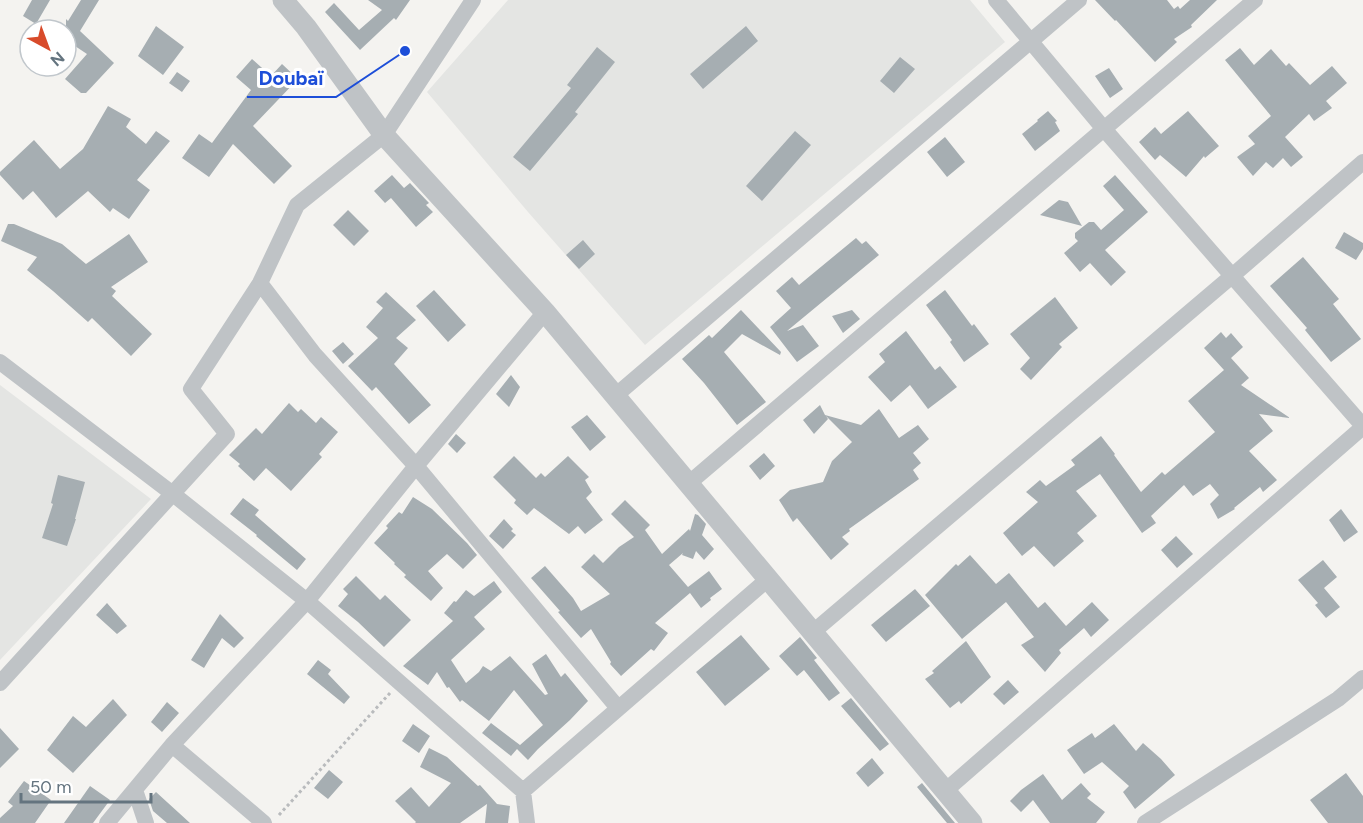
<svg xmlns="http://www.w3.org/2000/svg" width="1363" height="823" font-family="Figtree,sans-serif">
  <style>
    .built { fill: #e4e5e3 }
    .building { fill: #a6aeb2 }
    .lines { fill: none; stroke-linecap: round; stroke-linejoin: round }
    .path { stroke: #b9bbbd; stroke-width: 3; stroke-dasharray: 3 3; stroke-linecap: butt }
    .minor { stroke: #bfc3c6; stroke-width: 16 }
    .tertiary { stroke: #bfc3c6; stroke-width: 21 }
    .leader { fill: none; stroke: #1d4ed8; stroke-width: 2 }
    .callout-dot { fill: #1d4ed8; stroke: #fff; stroke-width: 2 }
    .callout-label { font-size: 20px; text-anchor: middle; font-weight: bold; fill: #1d4ed8; stroke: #fff; stroke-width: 6; stroke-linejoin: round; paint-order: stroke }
  </style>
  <rect width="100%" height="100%" fill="#f4f3f0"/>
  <!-- built -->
  <path class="built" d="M508 0H970L1005 42 645 345 528 212 427 92Z
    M0 385 151 499 0 660Z"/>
  <!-- building -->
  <path class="building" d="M32 0H50L36 24 23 16Z
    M81 0H99L80 31 114 63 86 93H81L65 79 87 54 72 44 66 54V19L68 21Z
    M368 0H410L396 20 394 18 360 50 325 12 334 3 359 30 382 10Z
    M1095 0H1167L1174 9 1178 6 1180 9 1190 0H1217L1191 25 1192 27 1174 39 1177 42 1155 62 1116 20 1115 21Z
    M156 26 184 47 163 75 138 56Z
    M746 26 758 41 703 89 690 74Z
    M597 47 615 62 575 112 578 114 530 171 513 157 571 88 567 85Z
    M1240 48 1254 65 1271 49 1286 66 1289 63 1310 85 1332 66 1347 83 1326 101 1332 108 1314 121 1309 114 1285 137 1303 157 1291 167 1283 158 1273 168 1266 162 1253 176 1237 157 1255 144 1248 136 1271 116 1225 60Z
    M900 57 915 69 894 93 880 81Z
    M252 59 271 76 282 64 298 79 253 126 292 166 274 184 233 144 209 177 182 158 199 134 212 143 251 90 236 77Z
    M1109 68 1123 89 1110 98 1095 76Z
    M177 72 190 81 182 92 169 83Z
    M108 106 131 119 126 127 146 144 156 131 170 141 137 180 150 190 129 219 113 208 110 212 88 191 56 218 33 191 23 200 0 175V172L34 140 60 169 83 149Z
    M1048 111 1057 121 1055 122 1060 131 1035 151 1022 134 1038 121 1037 120Z
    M1188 111 1219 146 1205 158 1204 156 1186 177 1160 155 1155 160 1139 142 1155 127 1161 134Z
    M795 131 811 145 762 201 746 186Z
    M945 137 965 162 947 177 927 152Z
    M392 175 404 188 410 183 429 203 426 205 433 212 416 227 391 198 385 203 374 191Z
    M1115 175 1148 212 1105 250 1126 272 1111 286 1090 263 1080 272 1064 253 1078 241 1075 238V233L1089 222H1094L1101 230 1124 210 1103 186Z
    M1059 200 1068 202 1082 226 1040 215Z
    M348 210 369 231 354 246 333 225Z
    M8 224H14L62 244 86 264 129 234 148 262 111 287 116 291 112 296 152 334 131 356 92 318 88 322 53 291 27 270 37 257 1 241Z
    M1344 232 1363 243V249L1356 260 1335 248Z
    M856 238 862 244 866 241 879 255 787 331 803 325 819 346 797 362 770 327 791 308 776 291 792 277 799 285Z
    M583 240 595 254 579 269 566 255Z
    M1303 257 1339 299 1333 304 1361 339 1331 362 1305 330 1307 328 1270 286Z
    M434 290 466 325 448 342 416 306Z
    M945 290 972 326 974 324 989 344 964 362 950 342 952 340 926 305Z
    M386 292 416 320 396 338 408 348 394 364 431 405 409 424 376 387 372 391 348 366 378 338 366 327 383 308 376 302Z
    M1055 297 1078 328 1059 344 1062 347 1031 380 1020 369 1030 358 1010 334Z
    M741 310 781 352 780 355 742 334 724 352 766 402 737 425 704 383 682 359 709 335 712 338Z
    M852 310 860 319 843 333 832 316Z
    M906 331 935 370 940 366 957 387 928 409 910 385 891 402 868 377 885 362 879 354Z
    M1221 332 1226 338 1231 333 1243 347 1231 358 1249 378 1241 385 1290 418 1259 414 1273 431 1249 451 1277 480 1263 492 1260 487 1234 508 1235 509 1218 519 1210 504 1219 495 1210 484 1193 496 1184 485 1151 516 1156 523 1142 533 1100 474 1076 491 1097 516 1077 533 1084 541 1054 567 1034 546 1022 556 1003 533 1038 502 1026 492 1040 480 1046 486 1075 465 1071 460 1101 436 1115 454 1114 455 1141 492 1162 472 1165 475 1215 432 1188 401 1224 370 1204 348Z
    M343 342 354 354 343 364 332 351Z
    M511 375 520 387 509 407 496 394Z
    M289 403 298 412 301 409 316 423 321 417 338 432 319 454 322 457 291 491 266 468 254 481 238 466 240 464 229 455 256 428 262 434Z
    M820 405 825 415 861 425 879 409 899 438 918 425 929 439 913 453 921 463 913 470 919 479 849 529 850 531 842 537 849 544 831 560 797 518 793 522 779 500 790 490 823 482 832 461 852 442 826 416 828 419 814 434 803 420Z
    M587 415 606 437 590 451 571 427Z
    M456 434 466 443 457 453 448 444Z
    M764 453 775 466 760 480 749 466Z
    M514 456 536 478 541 473 545 477 568 456 589 477 585 480 592 492 586 498 603 520 585 534 578 526 569 534 534 508 527 515 514 503 516 500 493 477Z
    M58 475 85 482 75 519H76L67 546 42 538 53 504 51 503Z
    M413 497 432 509 467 543 477 555 463 569 447 554 428 571 443 588 431 601 404 577 406 575 394 564 395 563 374 543 388 528 386 526 399 512 402 514Z
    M243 498 259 510 255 515 306 559 297 570 256 536 257 535 230 514Z
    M625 500 650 525 645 530 662 554 689 529 690 531 695 514 698 515 706 524 702 535 714 549 704 560 696 551 693 559 682 555 683 553 669 565 688 587 709 571 722 589 710 598 711 600 701 608 690 593 655 623 668 633 654 651 651 649 621 676 610 664 611 662 591 629 581 638 558 612 560 611 531 578 545 566 573 598 581 611 610 594 581 567 594 554 603 563 619 547 634 537 611 514Z
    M1341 509 1358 532 1344 542 1329 520Z
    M504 519 513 529 511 531 516 535 503 549 489 536Z
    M1176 536 1193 554 1177 568 1161 550Z
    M970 555 996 584 1009 573 1038 608 1045 602 1066 626 1092 602 1109 620 1091 637 1084 628 1059 650 1061 653 1045 672 1021 645 1034 637 1006 602 962 639 925 595 956 564 958 566Z
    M1323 560 1337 577 1324 588 1340 607 1326 618 1315 605 1318 603 1298 580Z
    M356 576 380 600 385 595 411 620 384 647 358 622 338 606 348 594 343 589Z
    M494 581 502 592 474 617 485 629 451 660 466 683 479 672 483 666 491 671 510 656 545 695 548 694 532 664 546 654 561 677 565 673 588 701 570 720 538 749 528 760 517 749 511 756 482 733 491 723 520 745 543 725 514 690 489 721 462 700 460 702 449 687 447 688 437 672 428 685 403 666 453 621 444 613 454 601 456 602 466 590 474 596Z
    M915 589 930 606 886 642 871 625Z
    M107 603 127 626 117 634 96 615Z
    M220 614 244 638 234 648 222 638 204 668 191 660Z
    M741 635 770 669 725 706 696 672Z
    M800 637 817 658 814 660 840 693 829 701 804 670 797 676 779 656Z
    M966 641 991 677 961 704 959 701 950 708 925 679 934 673 932 671Z
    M318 660 331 670 328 674 350 697 344 704 307 674Z
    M1008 680 1019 692 1004 705 993 694Z
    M851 698 889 744 880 751 841 706Z
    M113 699 127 715 73 773 47 750 73 716 86 727Z
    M167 702 179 713 162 732 151 722Z
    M413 724 430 736 419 753 402 741Z
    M1114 724 1136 751 1143 743 1161 759 1175 775 1135 809 1123 792 1129 786 1102 762 1084 774 1067 750 1092 733 1095 738Z
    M0 728 19 749 0 768Z
    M429 748 447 757 478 786 480 785 497 804 510 806 508 823H485L487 804 460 823H415L416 822 395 801 411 787 429 807 451 783 420 767Z
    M872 758 884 773 868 787 856 773Z
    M329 770 343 782 328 799 314 788Z
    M1346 773 1363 796V823H1328L1310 800Z
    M1043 774 1062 800 1081 783 1091 794 1087 798 1105 812 1096 823H1050L1033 800 1021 812 1010 801 1021 790Z
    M24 781 51 800 35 823H0V818L13 806 8 802Z
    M922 783 955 823H947L917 787Z
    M90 786 110 800 93 823H64Z
    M156 792 190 823H167L153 811 149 799Z"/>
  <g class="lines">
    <!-- path -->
    <path class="path" d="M279 815 390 693"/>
    <!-- minor -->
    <path class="minor" d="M996 0 1104 129 1363 426
      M260 283 315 355 416 466 618 708
      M0 362 173 494 307 601 523 791 768 579
      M615 396 1079 0
      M688 484 1255 0
      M813 632 1232 276 1363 162
      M0 683 227 434 191 389 260 283 297 205 384 135 473 0
      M172 745 264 823
      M135 790 146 823
      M523 791 527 823
      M945 791 1363 427
      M107 823 172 745 307 601 416 466 545 312
      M1145 823 1338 699 1363 678"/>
    <!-- tertiary -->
    <path class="tertiary" d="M283 0 306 27 384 135 545 312 972 823"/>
  </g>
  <!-- callouts -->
  <path class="leader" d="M405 51L336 97H247"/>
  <circle class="callout-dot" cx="405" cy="51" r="6"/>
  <g class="callout-label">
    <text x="291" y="85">Doubaï</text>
  </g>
  <!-- north arrow -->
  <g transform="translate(48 48) rotate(139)"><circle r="28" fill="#ffffff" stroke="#c1c7cc" stroke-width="1.5"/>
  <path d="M0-4.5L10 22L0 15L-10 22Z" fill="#d84b2b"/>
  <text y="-9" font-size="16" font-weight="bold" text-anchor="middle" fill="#64747f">N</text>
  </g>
  <!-- scale -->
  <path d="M21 793v9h130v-9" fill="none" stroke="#64747f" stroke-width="3"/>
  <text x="30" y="793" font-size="18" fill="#64747f" stroke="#ffffff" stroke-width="4.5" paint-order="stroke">50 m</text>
</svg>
